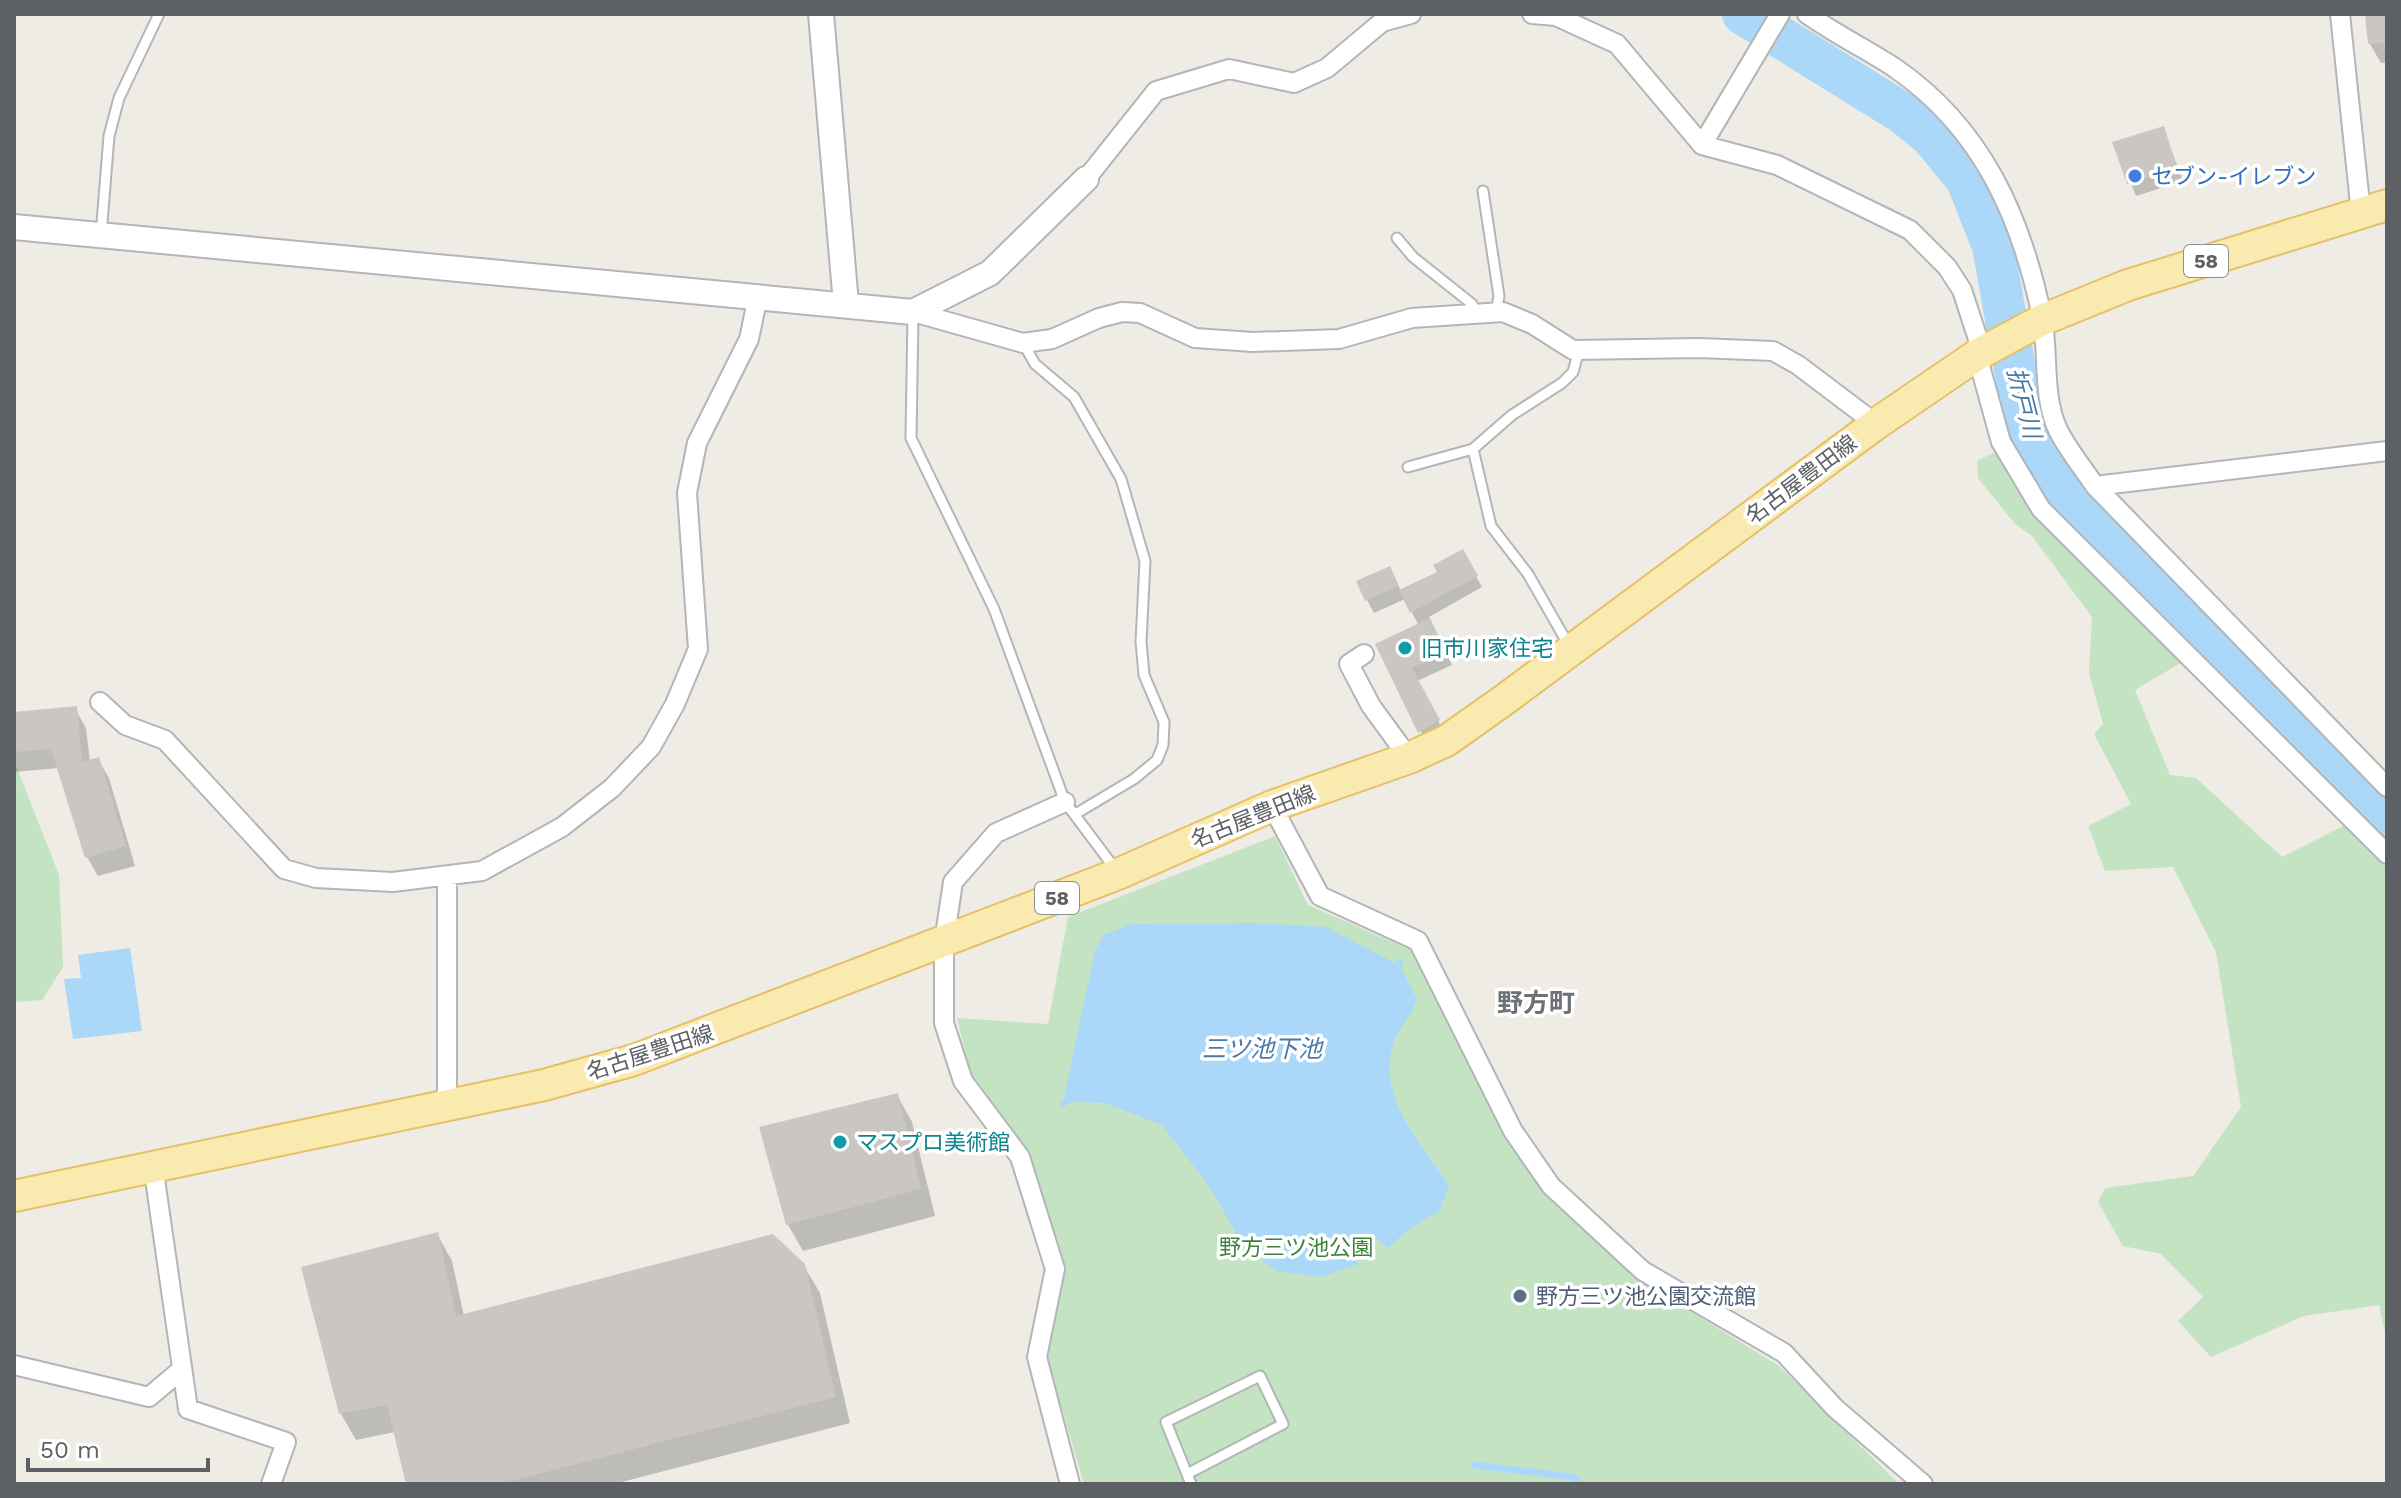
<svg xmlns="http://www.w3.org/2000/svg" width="2401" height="1498" font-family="'Work Sans','Noto Sans JP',sans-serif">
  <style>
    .green { fill: #c4e3c3 }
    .water { fill: #abd8f8 }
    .shadow { fill: #0003 }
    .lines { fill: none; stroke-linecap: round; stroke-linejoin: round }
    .stream { stroke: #abd8f8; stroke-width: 7 }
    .river { stroke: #abd8f8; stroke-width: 42 }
    .building { fill: #cac7c2 }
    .service-casing { stroke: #b2b5b9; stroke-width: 13 }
    .minor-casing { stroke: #b2b5b9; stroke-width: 22 }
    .tertiary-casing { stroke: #b2b5b9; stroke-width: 28 }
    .primary-casing { stroke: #e6c066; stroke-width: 34 }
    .service { stroke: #fff; stroke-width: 9 }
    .minor { stroke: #fff; stroke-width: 18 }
    .tertiary { stroke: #fff; stroke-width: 24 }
    .primary { stroke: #f9ebaf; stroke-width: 30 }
    .shop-dot { fill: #3f7fe0; stroke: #fff; stroke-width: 3 }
    .culture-dot { fill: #0f9aa8; stroke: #fff; stroke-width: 3 }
    .service-dot { fill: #5c6f8a; stroke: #fff; stroke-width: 3 }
    .labels { text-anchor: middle; stroke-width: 7; stroke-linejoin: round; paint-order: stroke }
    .shield { fill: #fff; stroke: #8e9092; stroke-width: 2 }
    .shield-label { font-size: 20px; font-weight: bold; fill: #5d6064 }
    .shop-label { font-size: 22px; fill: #366cbe; stroke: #fff; text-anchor: start }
    .street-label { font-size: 22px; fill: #5d6064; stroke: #fff }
    .culture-label { font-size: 22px; fill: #0d838f; stroke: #fff; text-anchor: start }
    .park-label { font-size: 22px; fill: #3c833e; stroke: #fff }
    .service-label { font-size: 22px; fill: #4e5e75; stroke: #fff; text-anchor: start }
    .water-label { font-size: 24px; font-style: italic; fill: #4979a9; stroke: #fff }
    .quarter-label { font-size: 26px; font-weight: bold; fill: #6e7276; stroke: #fff }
  </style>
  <rect width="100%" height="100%" fill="#eeece5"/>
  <!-- green -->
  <path class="green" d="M1995 452 2035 508 2184 661 2135 690 2170 775 2196 778 2282 857 2345 825 2387 867V1341L2379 1305 2304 1316 2211 1357 2178 1321 2203 1297 2161 1254 2123 1246 2098 1202 2105 1188 2193 1176 2241 1107 2216 952 2173 867 2105 871 2088 826 2131 804 2094 734 2103 724 2089 673 2092 617 2032 536 2015 524 1978 478 1977 461Z
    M15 763 59 875 63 967 42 1000 14 1002Z
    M1275 836 1308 905 1411 950 1505 1139 1544 1192 1641 1281 1779 1366 1899 1484H1084L1047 1358 1063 1267 1027 1155 972 1079 957 1018 1048 1024 1068 917Z"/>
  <!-- water -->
  <path class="water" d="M1254 923 1326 927 1395 963 1400 958 1404 961 1401 968 1417 999C1412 1015 1399 1027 1394 1042 1375 1098 1422 1142 1449 1186L1439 1212 1412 1227 1387 1248 1373 1235 1351 1250 1358 1264 1321 1277 1276 1271 1243 1245 1209 1186 1162 1125 1105 1103 1071 1102 1062 1108 1059 1103 1064 1098 1095 950 1104 935 1131 924Z
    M130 948 142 1031 73 1039 64 979 81 978 78 955Z"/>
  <!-- shadow -->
  <path class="shadow" d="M2367 14H2387V63H2381L2370 44Z
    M2163 128 2183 181 2136 196 2115 143Z
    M1462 552 1482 587 1429 617 1452 665 1417 681 1445 734 1427 744 1378 645 1419 626 1405 599 1374 613 1367 600 1396 581 1401 591 1439 573Z
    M75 709 86 728 90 762 98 759 109 778 135 866 98 876 87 857 59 768 14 772V714Z
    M897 1095 912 1122 935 1216 803 1251 788 1225 762 1129Z
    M437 1234 452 1261 464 1316 804 1266 820 1293 850 1423 614 1484H408L395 1432 356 1440 341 1414 304 1269Z"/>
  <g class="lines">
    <!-- stream -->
    <path class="stream" d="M1474 1465 1573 1477 1580 1484"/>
    <!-- river -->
    <path class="river" d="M1743 14 1904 114 1932 137 1967 180 1993 246 2027 437 2058 484 2250 685 2387 822"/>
  </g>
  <!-- building -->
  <path class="building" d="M2365 14H2387V43L2368 44Z
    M2164 126 2177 168 2127 184 2112 142Z
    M1463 549 1478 576 1410 613 1399 590 1437 572 1433 565Z
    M1390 566 1399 586 1365 601 1356 581Z
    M1430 618 1446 652 1412 668 1440 720 1418 733 1375 644Z
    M77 706 82 762 99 757 126 846 85 858 51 749 14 752V712Z
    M898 1093 921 1189 786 1225 759 1127Z
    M438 1232 456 1316 773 1234 805 1264 836 1397 499 1484H406L387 1405 339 1414 301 1267Z"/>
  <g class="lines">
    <!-- service casing -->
    <g class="service-casing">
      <path id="service" d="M1483 191 1499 296 1496 313
        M101 235 109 136 119 98 159 14
        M1397 238 1413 257 1472 304 1477 314
        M913 315 911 438 994 609 1065 802 1116 870
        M1023 343 1035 364 1074 397 1121 479 1145 561 1141 642 1144 675 1164 722 1163 745 1157 760 1134 779 1077 813
        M1473 449 1491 526 1528 574 1568 644
        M1408 467 1473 449 1512 415 1562 383 1573 372 1579 350
        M1187 1474 1283 1424 1260 1376 1166 1422 1191 1484"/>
    </g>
    <!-- minor casing -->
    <g class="minor-casing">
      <path id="minor" d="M1532 14 1556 16 1617 44 1702 145 1777 165 1910 230 1947 267 1962 290 1978 339 1977 355 2001 442 2041 509 2387 854
        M1807 14C1835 34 1866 49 1895 68 1982 128 2021 216 2042 317 2049 353 2042 396 2058 430 2068 450 2083 468 2095 486L2387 787
        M2340 14 2361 213
        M1702 145 1780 14
        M1086 179 1156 91 1229 69 1294 83 1327 68 1382 22 1411 14
        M913 312 1023 343 1052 339 1099 318 1122 312 1140 313 1195 338 1253 342 1339 339 1412 318 1503 312 1532 324 1573 350 1699 348 1773 351 1798 365 1876 424
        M2095 486 2387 451
        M1364 654 1349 664 1371 706 1409 758
        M100 702 125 725 165 740 284 869 316 878 393 882 482 871 562 827 612 788 651 747 675 704 698 649 687 493 697 443 749 339 758 296
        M1065 802 996 833 953 882 944 942V1023L963 1081 1020 1157 1055 1269 1037 1357 1070 1484
        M1272 806 1320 896 1418 941 1513 1131 1551 1186 1643 1271 1784 1353 1835 1408 1923 1484
        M447 878V1105
        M153 1165 188 1409 286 1442 271 1484
        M14 1365 149 1397 181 1370"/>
    </g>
    <!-- tertiary casing -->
    <g class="tertiary-casing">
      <path id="tertiary" d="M821 14 846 304
        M14 227 913 312 990 273 1086 179"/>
    </g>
    <!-- primary casing -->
    <g class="primary-casing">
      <path id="primary" d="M14 1196 544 1085 634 1060 1118 874 1272 806 1409 758 1446 741 1504 700 1876 424 1977 355 2042 320 2128 285 2387 205"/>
    </g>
    <!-- service -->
    <use href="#service" class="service"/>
    <!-- minor -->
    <use href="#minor" class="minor"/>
    <!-- tertiary -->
    <use href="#tertiary" class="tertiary"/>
    <!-- primary -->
    <use href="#primary" class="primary"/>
  </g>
  <!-- markers -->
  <circle class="shop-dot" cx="2135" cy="176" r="8"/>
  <g class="culture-dot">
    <circle cx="1405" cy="648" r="8"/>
    <circle cx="840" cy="1142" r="8"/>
  </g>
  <circle class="service-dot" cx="1520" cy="1296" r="8"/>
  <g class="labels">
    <!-- shield labels -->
    <g class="shield">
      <rect x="2184" y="245" width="44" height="32" rx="6"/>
      <rect x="1035" y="882" width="44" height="32" rx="6"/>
    </g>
    <g class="shield-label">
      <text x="2206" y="268">58</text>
      <text x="1057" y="905">58</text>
    </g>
    <!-- shop labels -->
    <g class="shop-label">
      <text x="2151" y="184">セブン-イレブン</text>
    </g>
    <!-- street labels -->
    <g class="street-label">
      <text transform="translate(1801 479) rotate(-37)" y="8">名古屋豊田線</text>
      <text transform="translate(1253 816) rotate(-22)" y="8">名古屋豊田線</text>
      <text transform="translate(650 1052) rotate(-18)" y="8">名古屋豊田線</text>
    </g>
    <!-- culture labels -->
    <g class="culture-label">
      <text x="1421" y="656">旧市川家住宅</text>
      <text x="856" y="1150">マスプロ美術館</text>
    </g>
    <!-- park labels -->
    <g class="park-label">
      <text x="1296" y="1255">野方三ツ池公園</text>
    </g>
    <!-- service labels -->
    <g class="service-label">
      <text x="1536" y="1304">野方三ツ池公園交流館</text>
    </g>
    <!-- water labels -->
    <g class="water-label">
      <text transform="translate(2024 403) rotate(76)" y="8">折戸川</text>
      <text x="1262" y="1057">三ツ池下池</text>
    </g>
    <!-- quarter labels -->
    <g class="quarter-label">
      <text x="1536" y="1012">野方町</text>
    </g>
  </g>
  <!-- border -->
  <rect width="2401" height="1498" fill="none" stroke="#5d6064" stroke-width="32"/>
  <!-- scale -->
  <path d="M28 1458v12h180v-12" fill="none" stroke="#5d6064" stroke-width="4"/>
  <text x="40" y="1458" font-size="24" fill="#5d6064" stroke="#ffffff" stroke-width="6" paint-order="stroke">50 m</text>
</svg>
